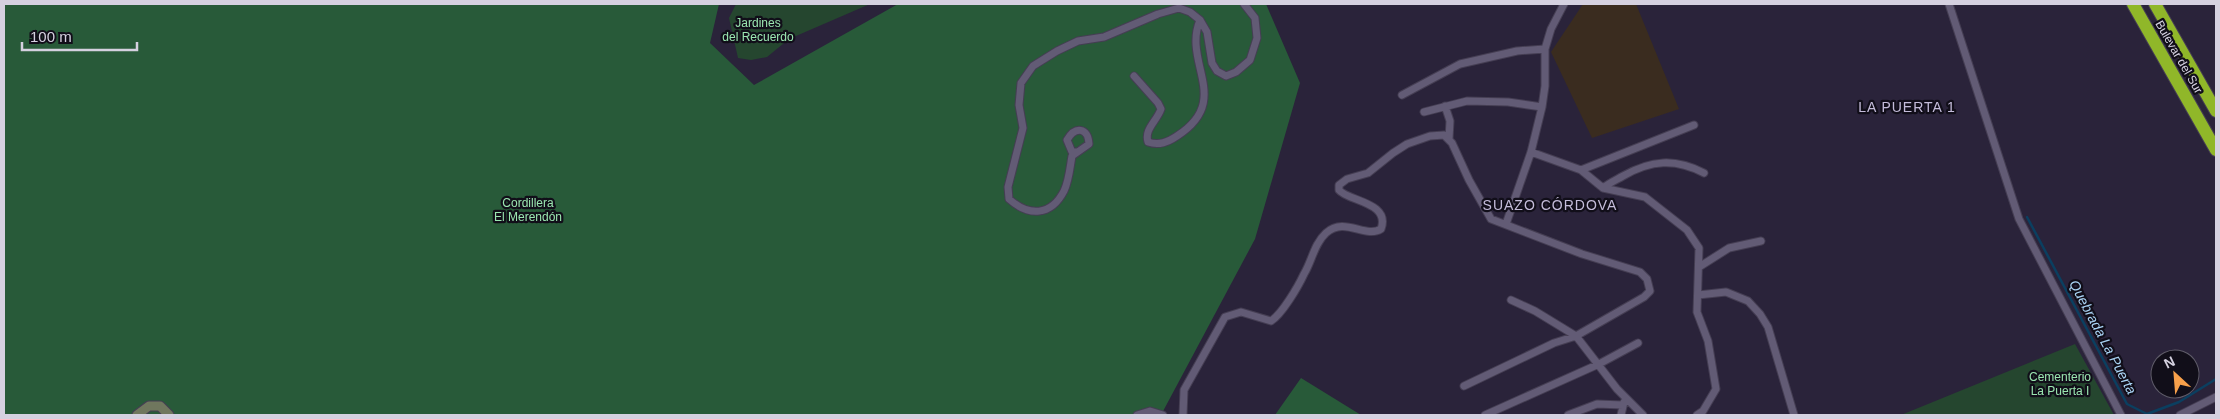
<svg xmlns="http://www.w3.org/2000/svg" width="2220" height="419" font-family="Arial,sans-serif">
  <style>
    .education { fill: #3a2c1f }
    .green { fill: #25462f }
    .forest { fill: #285a39 }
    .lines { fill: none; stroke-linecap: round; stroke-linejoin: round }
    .stream { stroke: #0b3f60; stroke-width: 2.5 }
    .street-casing { stroke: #453e53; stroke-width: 9 }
    .secondary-casing { stroke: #453e53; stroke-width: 11 }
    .highway-casing { stroke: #453e53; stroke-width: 14 }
    .street { stroke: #625b75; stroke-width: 7 }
    .secondary { stroke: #70775e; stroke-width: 9 }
    .highway { stroke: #90b729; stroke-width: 12 }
    .labels { text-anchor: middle; stroke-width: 4.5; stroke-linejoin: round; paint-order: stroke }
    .park-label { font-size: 12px; fill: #9ae6b0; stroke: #110e19 }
    .street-label { font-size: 12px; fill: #d5d1e0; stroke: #110e19 }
    .neighbourhood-label { font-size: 14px; letter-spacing: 1px; fill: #c4bcda; stroke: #110e19 }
    .water-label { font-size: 14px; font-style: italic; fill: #a9d3f4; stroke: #110e19 }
  </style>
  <rect width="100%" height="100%" fill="#2a233a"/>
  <!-- education -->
  <path class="education" d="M1583 4H1636L1679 109 1592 138 1551 52Z"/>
  <!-- green -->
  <path class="green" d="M736 4H870L789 39 767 57 751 60 738 58 729 18Z
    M2075 344 2114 415H1901Z"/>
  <!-- forest -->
  <path class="forest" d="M4 4H719L710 43 754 85 898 4H1266L1300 83 1255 239 1161 415H4Z
    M1301 378 1361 415H1275Z"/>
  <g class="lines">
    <!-- stream -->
    <path class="stream" d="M2027 217 2127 404 2147 414 2179 402 2216 379"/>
    <!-- street casing -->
    <g class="street-casing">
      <path id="street" d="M1949 4 2019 219 2121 415
        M1134 76 1158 103 1161 109C1157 121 1144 129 1148 142 1159 146 1168 142 1177 136 1233 100 1182 63 1200 20
        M1402 95 1460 64 1517 51 1545 49
        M1445 106 1450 121 1449 139
        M1424 112 1467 101 1508 102 1542 107
        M1076 152H1072L1067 140C1075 126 1088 127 1089 144L1072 156C1070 167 1069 181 1064 191 1051 216 1029 217 1009 199L1008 187 1023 128 1019 105 1021 83 1033 66 1057 51 1078 41 1104 37 1158 14 1179 8 1190 12 1200 20 1207 32 1212 63 1217 71 1226 76 1236 72 1250 60 1257 38 1255 18 1244 4
        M1531 152 1581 170 1603 188 1645 197 1687 230 1699 248 1697 312 1708 341 1716 389 1703 411 1697 415
        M1581 170 1694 125
        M1603 188C1609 183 1616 180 1623 176 1651 160 1675 158 1704 173
        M1506 224 1531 152 1542 107 1545 86V49L1551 29 1564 4
        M1699 267 1729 248 1761 241
        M1698 295 1726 292 1748 301 1760 314 1768 327 1794 415
        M1511 300 1535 311 1576 336 1617 389 1643 415
        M1137 415 1150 411 1163 415
        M1183 415 1184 390 1225 317 1241 312 1271 321C1282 314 1298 287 1304 274 1312 261 1314 244 1326 233 1345 216 1365 239 1381 229 1391 202 1347 201 1339 190V185L1347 179 1368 173 1393 153 1407 144 1430 136 1444 135 1452 143 1469 180 1491 219 1582 254 1640 272 1647 279 1650 291 1644 297 1576 336 1554 343 1464 386
        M1485 415 1599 364 1638 343
        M1568 415 1597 404 1623 405
        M1621 415 1624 402
        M2180 415 2216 397"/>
    </g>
    <!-- secondary casing -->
    <g class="secondary-casing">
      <path id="secondary" d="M137 415 149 406H160L169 415"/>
    </g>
    <!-- highway casing -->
    <g class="highway-casing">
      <path id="highway" d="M2133 4 2216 150
        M2155 4 2216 111"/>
    </g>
    <!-- street -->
    <use href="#street" class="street"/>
    <!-- secondary -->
    <use href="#secondary" class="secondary"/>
    <!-- highway -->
    <use href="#highway" class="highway"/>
  </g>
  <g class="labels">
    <!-- park labels -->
    <g class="park-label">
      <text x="758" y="27">Jardines<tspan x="758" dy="14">del Recuerdo</tspan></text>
      <text x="528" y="207">Cordillera<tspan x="528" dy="14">El Merendón</tspan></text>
      <text x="2060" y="381">Cementerio<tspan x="2060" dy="14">La Puerta I</tspan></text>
    </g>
    <!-- street labels -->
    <g class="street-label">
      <text transform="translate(2179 57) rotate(60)" y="4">Bulevar del Sur</text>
    </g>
    <!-- neighbourhood labels -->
    <g class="neighbourhood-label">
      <text x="1907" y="112">LA PUERTA 1</text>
      <text x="1550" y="210">SUAZO CÓRDOVA</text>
    </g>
    <!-- water labels -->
    <g class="water-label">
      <text transform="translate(2103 337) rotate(62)" y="5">Quebrada La Puerta</text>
    </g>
  </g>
  <!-- border -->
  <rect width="2220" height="419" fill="none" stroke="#d5d1e0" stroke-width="10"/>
  <!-- north arrow -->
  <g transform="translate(2175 374) rotate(334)"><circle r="24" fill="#110e19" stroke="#5f5c69"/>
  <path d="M0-4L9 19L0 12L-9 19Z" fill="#f8a04b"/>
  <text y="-8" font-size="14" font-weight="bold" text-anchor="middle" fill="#d5d1e0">N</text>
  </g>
  <!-- scale -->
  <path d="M22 42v8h115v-8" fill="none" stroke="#d5d1e0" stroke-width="2.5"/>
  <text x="30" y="42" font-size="15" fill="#d5d1e0" stroke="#110e19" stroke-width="4" paint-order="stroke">100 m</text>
</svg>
